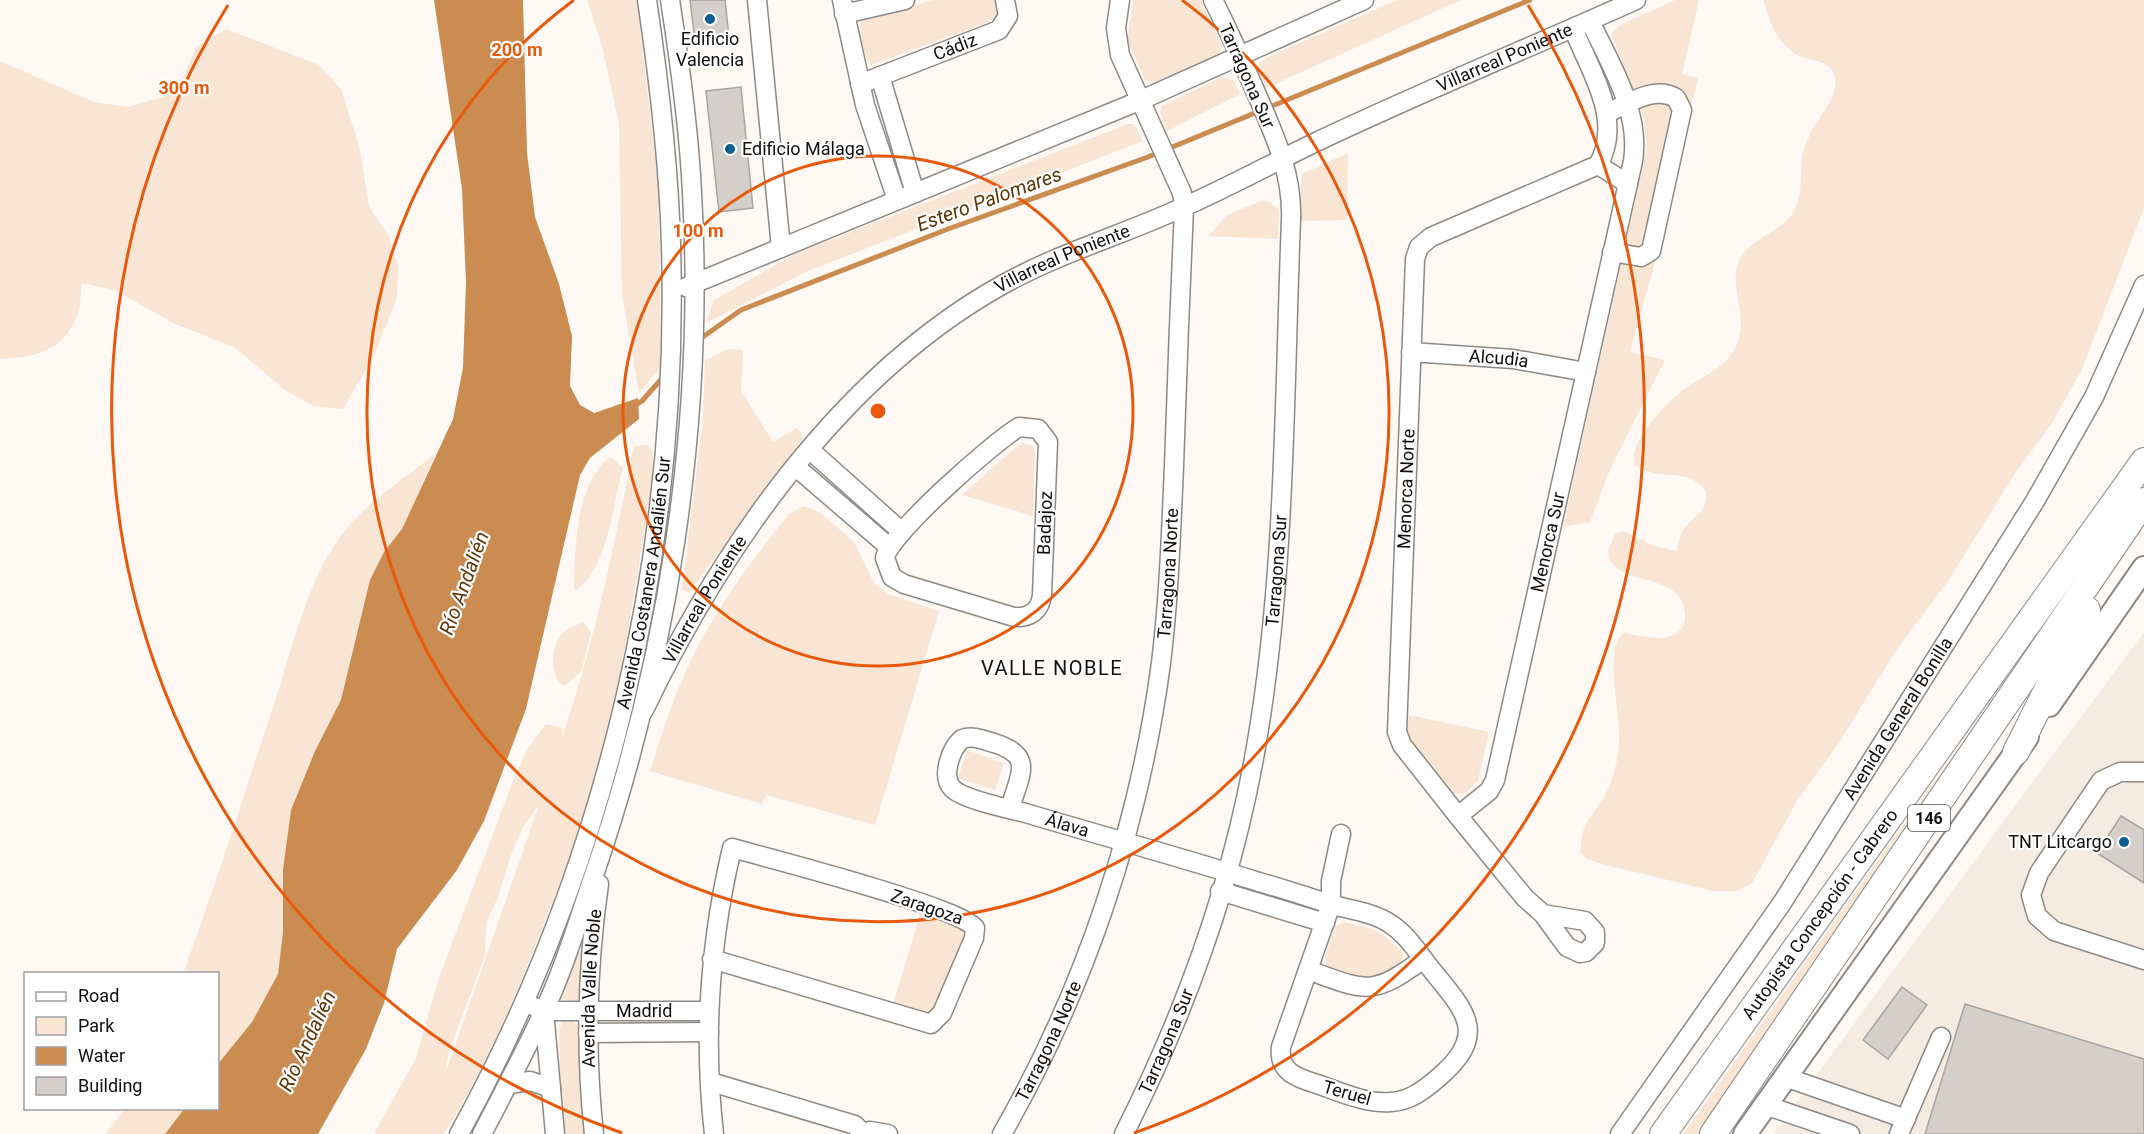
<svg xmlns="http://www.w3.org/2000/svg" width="2144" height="1134" font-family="Roboto,sans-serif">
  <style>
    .built { fill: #f5ebe1 }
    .green { fill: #f8e5d4; fill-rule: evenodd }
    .water { fill: #ca8c51 }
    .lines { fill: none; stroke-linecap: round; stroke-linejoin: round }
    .stream { stroke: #ca8c51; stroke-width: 5 }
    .building { fill: #d4cfcb; stroke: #a8a4a0; stroke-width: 1.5 }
    .minor-casing { stroke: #8d8985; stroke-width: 21 }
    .major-casing { stroke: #8d8985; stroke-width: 26 }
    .highway-casing { stroke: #8d8985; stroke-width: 28 }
    .minor { stroke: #fff; stroke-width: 18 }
    .major { stroke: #fff; stroke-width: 22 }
    .highway { stroke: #fff; stroke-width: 26 }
    .ring { fill: none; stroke: #e8590c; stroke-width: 3 }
    .poi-dot { fill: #0a5e90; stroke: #fff; stroke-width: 2 }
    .labels { text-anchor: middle; stroke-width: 4.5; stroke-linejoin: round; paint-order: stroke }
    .shield { fill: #fff; stroke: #585756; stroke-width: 1.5 }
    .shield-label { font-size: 16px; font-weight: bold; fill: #110f0e }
    .poi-label { font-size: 18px; fill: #110f0e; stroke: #fff }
    .street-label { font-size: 18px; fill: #110f0e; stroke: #fff }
    .water-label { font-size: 20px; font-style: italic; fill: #5f3605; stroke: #fff }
    .neighbourhood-label { font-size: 20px; letter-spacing: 1.5px; fill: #110f0e; stroke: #fff }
    .centre { fill: #e8590c; stroke: #fff; stroke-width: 3 }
    .ring-label { font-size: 18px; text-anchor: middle; font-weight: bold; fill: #e8590c; stroke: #fff; stroke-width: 4.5; stroke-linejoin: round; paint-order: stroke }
  </style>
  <rect width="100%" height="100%" fill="#fef9f5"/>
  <!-- built -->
  <path class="built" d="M2144 632V1134H1773L1890 975Z"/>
  <!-- green -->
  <path class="green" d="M587 0H636L638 7 659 193 661 367 639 393 622 295 619 124 602 46Z
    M933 0H995L998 14 989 22 871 65C862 54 859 33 861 19Z
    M1133 0H1201L1222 46 1218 58 1154 85 1145 80 1127 40Z
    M1397 0H1461L1266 88 1258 71 1259 63 1268 57Z
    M1675 0H1699L1682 74 1698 78 1652 273 1630 352 1665 360 1611 467 1590 522 1563 527 1647 147 1643 115 1611 34 1620 25Z
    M1764 0H2144V208L2082 369 2052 423 2016 472 1948 581 1897 649 1838 744 1797 801 1752 883 1737 891H1713L1602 864 1587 859 1581 853C1580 822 1591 820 1605 795 1614 778 1618 760 1619 741 1621 713 1603 654 1623 633 1640 635 1668 645 1681 629 1685 624 1686 618 1685 612 1680 573 1628 587 1609 560L1608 551 1615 534 1624 531 1649 544 1677 552C1678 544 1680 532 1686 526 1698 514 1708 510 1706 491 1688 466 1657 482 1635 465L1634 455 1636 446C1647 424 1666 403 1686 388 1701 378 1719 370 1730 356 1756 323 1725 286 1740 259 1753 236 1781 233 1794 211 1803 195 1800 175 1802 157 1803 149 1808 139 1811 132 1819 115 1841 95 1834 74 1829 59 1807 61 1795 54 1777 42 1768 20 1764 0Z
    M226 29 319 65 341 89 360 149 369 207 389 236 398 266 397 297 375 354 343 409 313 406 285 390 234 347 175 324 115 290 82 283C80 293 81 306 77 316 63 352 35 357 0 359V61L94 102 128 107 160 98 184 76 196 47Z
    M1222 77 1234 81 1240 94 1167 131 1160 112 1162 106Z
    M1128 124H1134L1143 141 808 271 706 323 714 300 797 253Z
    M1348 153 1347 220 1298 221 1302 174Z
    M1261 201 1270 202 1279 210 1278 239 1208 236 1227 215Z
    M728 349 743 350 741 391 773 442 797 428 804 437 689 593 682 590 703 416 705 361Z
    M1022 442 1032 446 1035 451 1033 516 962 495Z
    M648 445 653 452 652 484C637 573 625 664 603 752 590 804 570 854 552 903 521 983 490 1061 444 1134H374L416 1058 439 978 516 773 528 748 546 724 562 728 563 735C596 637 614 546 634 446ZM539 805 448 1066 445 1072 449 1051 485 955 486 924 498 897 512 852 523 827Z
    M436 453 402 529 384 552 341 700 315 751 291 810 283 869V932L278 974 252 1022 218 1064V974H183C216 884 245 792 275 701 293 647 306 584 340 537 365 503 404 479 436 453Z
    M610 457 623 468C612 504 609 569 574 591 574 552 576 482 610 457Z
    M804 506 821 513 854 542 874 583 888 594 939 611 875 825 766 795 762 804 650 771C662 734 673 697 690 663 715 609 752 560 789 514Z
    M583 622 591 632 581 672 564 686C550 678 551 651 559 638 564 629 575 626 583 622Z
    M2006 681 1699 1134H1683L1691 1123Z
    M1409 715 1489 732 1478 781 1464 794H1454L1407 735Z
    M967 750 1004 763 995 790 958 778Z
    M921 911 969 931 939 1005 929 1015 893 1005Z
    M1344 922C1372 927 1387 933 1404 955L1400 968 1365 980 1327 968 1325 956 1335 927Z
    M579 951 583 953 580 998 577 1001 561 999V993Z
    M570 1019 578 1026 585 1134H565L560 1095 559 1029 562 1023Z
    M124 1109H184L165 1134H106Z"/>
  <!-- water -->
  <path class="water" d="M434 0H523L527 153 535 217 559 284 572 336 570 386 580 405 594 413 638 398 639 419 590 458 580 475 526 709 484 821 457 870 397 949 384 1003 366 1049 318 1134H165L184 1109 218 1108V1064L252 1022 278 974 283 932V869L291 810 315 751 341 700 370 580 384 552 402 529 453 419 463 368 466 282 462 189Z"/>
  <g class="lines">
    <!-- stream -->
    <path class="stream" d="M697 341 741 310 948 229 1148 157 1530 0
      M632 407 642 401 664 376"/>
  </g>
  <!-- building -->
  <path class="building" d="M690 0H725L729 37 695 41Z
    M741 87 753 208 719 212 706 91Z
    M2121 816 2144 830V883L2097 853Z
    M1902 987 1927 1005 1888 1059 1863 1040Z
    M1965 1004 2144 1059V1134H1925Z"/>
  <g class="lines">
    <!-- minor casing -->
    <g class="minor-casing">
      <g id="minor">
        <path d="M757 0 781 248"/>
        <path d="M842 0 865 105 897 200"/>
        <path d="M844 14 905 0"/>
        <path d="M1573 28C1590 71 1624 120 1598 165"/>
        <path d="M880 76 915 193"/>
        <path id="s1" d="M860 84 999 30 1008 16 1005 0"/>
        <path d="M1607 113C1628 104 1654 85 1676 98L1682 110 1651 251 1641 257 1612 252"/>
        <path d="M1598 165 1628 184"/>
        <path d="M686 287 1139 101 1364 0"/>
        <path id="s2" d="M1411 352 1513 359 1586 372"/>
        <path d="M1019 427 1038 429 1048 442 1042 595C1040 611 1030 618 1014 617L904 584 892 577 885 558C889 534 995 441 1019 427Z"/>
        <path d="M810 450 902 532"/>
        <path d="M796 467 889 547"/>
        <path id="s3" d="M644 710C722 547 841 375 1002 285 1061 252 1126 234 1188 205 1230 186 1271 164 1312 144 1419 93 1529 48 1636 0"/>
        <path d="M2144 772H2120L2101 781 2039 873 2031 895 2037 916 2054 931 2144 960"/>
        <path id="s4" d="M1010 809C1019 775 1036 756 994 743 983 740 973 735 962 739 951 748 941 776 952 788 963 800 1011 809 1029 814 1106 837 1183 858 1259 882 1284 889 1308 897 1333 905 1352 910 1376 913 1392 925 1408 936 1419 954 1431 969 1465 1011 1490 1034 1438 1078 1424 1090 1410 1101 1391 1102 1366 1104 1340 1092 1317 1084 1297 1078 1278 1072 1281 1047L1331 904V881L1341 834"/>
        <path id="s5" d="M1458 816 1489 791 1495 780 1633 161C1641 112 1610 64 1590 21"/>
        <path d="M1220 891 1325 923"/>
        <path id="s6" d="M1543 914 1585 921 1595 932V943L1586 952 1580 953 1567 947 1543 914 1525 898 1458 816 1402 745 1397 732 1415 259 1419 247 1431 237 1598 165"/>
        <path d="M712 959 931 1024 942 1013 974 938 975 928C965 909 765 857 732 848 710 941 703 1038 714 1134"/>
        <path d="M1308 970C1366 991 1372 997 1423 959"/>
        <path id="s7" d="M535 1007 544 1011H709"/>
        <path d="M544 1011 555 1134"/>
        <path d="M588 1033 709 1032"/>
        <path d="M1785 1077 1906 1119"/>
        <path d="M711 1082 855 1125 863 1134"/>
        <path d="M509 1084 530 1081 551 1088"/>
        <path d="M1765 1105 1850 1134"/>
        <path d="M862 1133 870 1131 888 1134"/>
        <path id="s8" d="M459 1134C607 865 680 552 671 246 669 164 659 81 647 0"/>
        <path d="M482 1134C503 1094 524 1054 543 1013 564 969 578 921 594 875 668 659 705 422 692 193 689 128 680 64 670 0"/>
        <path id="s9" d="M594 1134C585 1051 587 967 599 884"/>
        <path id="s10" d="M1002 1134C1085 989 1139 828 1161 663 1169 598 1171 532 1174 466 1177 380 1180 293 1184 207L1182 193 1120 55 1116 28 1120 0"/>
        <path id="s11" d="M1124 1134C1185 1013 1233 881 1256 747 1286 574 1284 395 1291 220 1293 172 1273 132 1254 88 1241 59 1228 29 1213 0"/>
        <path id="s12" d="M1620 1134 1782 903 2035 501 2094 397 2144 285"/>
        <path d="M1899 1134 1941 1037"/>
      </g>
    </g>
    <!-- major casing -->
    <g class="major-casing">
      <path id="major" d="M2049 705 2144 568
        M1745 1134 2027 737"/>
    </g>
    <!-- highway casing -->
    <g class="highway-casing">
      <g id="highway">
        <path d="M2016 752 2087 610"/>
        <path id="s13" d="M1663 1134 2144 461"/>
        <path d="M1713 1134 2144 501"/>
      </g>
    </g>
    <!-- minor -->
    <use href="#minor" class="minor"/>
    <!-- major -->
    <use href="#major" class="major"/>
    <!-- highway -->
    <use href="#highway" class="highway"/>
  </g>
  <!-- distance rings -->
  <g class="ring">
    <circle cx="878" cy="411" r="255"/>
    <path d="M1182 0A511 511 0 1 1 574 0"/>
    <path d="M622 1133A766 766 0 0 1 228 5M1528 5A766 766 0 0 1 1134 1133"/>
  </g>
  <!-- markers -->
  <g class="poi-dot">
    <circle cx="710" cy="19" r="6"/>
    <circle cx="730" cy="149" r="6"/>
    <circle cx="2124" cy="842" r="6"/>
  </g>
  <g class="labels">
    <!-- shield labels -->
    <rect class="shield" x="1908" y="805" width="42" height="26" rx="4.5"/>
    <g class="shield-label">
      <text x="1929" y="824">146</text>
    </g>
    <!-- poi labels -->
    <g class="poi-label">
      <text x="710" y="45">Edificio<tspan x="710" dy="21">Valencia</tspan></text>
      <text x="742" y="155" text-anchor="start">Edificio Málaga</text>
      <text x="2112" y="848" text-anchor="end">TNT Litcargo</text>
    </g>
    <!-- street labels -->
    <g class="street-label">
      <text dy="6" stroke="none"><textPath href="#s1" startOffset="102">Cádiz</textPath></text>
      <text dy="6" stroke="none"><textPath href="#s3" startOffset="1116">Villarreal Poniente</textPath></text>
      <text transform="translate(1247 76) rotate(66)" y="6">Tarragona Sur</text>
      <text dy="6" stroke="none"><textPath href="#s3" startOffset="630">Villarreal Poniente</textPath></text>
      <text dy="6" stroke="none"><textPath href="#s2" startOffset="88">Alcudia</textPath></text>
      <text dy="6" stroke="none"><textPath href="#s6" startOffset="620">Menorca Norte</textPath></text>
      <text transform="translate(1045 523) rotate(-88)" y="6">Badajoz</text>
      <text dy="6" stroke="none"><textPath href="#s5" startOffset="296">Menorca Sur</textPath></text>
      <text dy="6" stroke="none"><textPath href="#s11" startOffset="588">Tarragona Sur</textPath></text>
      <text dy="6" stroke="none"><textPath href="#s10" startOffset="590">Tarragona Norte</textPath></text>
      <text dy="6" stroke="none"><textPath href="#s8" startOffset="585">Avenida Costanera Andalién Sur</textPath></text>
      <text dy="6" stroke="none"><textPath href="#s3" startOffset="126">Villarreal Poniente</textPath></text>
      <text dy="6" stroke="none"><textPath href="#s12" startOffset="500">Avenida General Bonilla</textPath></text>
      <text dy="6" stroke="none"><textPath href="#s4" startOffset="291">Álava</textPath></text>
      <text transform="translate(927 907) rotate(19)" y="6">Zaragoza</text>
      <text dy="6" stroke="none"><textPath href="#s13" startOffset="270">Autopista Concepción - Cabrero</textPath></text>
      <text dy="6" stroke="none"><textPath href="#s9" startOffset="146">Avenida Valle Noble</textPath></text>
      <text dy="6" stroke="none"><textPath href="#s7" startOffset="110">Madrid</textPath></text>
      <text dy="6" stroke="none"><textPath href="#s10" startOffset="104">Tarragona Norte</textPath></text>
      <text dy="6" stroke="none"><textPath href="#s11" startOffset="102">Tarragona Sur</textPath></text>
      <text transform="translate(1347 1093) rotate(16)" y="6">Teruel</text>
    </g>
    <!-- water labels -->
    <g class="water-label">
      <text transform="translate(989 199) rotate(-20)" y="7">Estero Palomares</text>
      <text transform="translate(464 583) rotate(-70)" y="7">Río Andalién</text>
      <text transform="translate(307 1041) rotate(-65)" y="7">Río Andalién</text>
    </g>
    <!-- neighbourhood labels -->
    <g class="neighbourhood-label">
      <text x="1052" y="675">VALLE NOBLE</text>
    </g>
  </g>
  <circle cx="878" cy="411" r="9" class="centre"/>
  <g class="ring-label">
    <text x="517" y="56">200 m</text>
    <text x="184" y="94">300 m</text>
    <text x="698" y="237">100 m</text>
  </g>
  <!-- legend -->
  <rect x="24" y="972" width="195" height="138" fill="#ffffff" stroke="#a09f9f" stroke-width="1.5"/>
  <rect x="36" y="992" width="30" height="9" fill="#ffffff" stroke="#a09f9f" stroke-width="1.5"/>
  <text x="78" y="1002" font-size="18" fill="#110f0e">Road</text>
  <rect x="36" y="1017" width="30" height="18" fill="#f8e5d4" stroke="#a09f9f" stroke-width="1.5"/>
  <text x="78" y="1032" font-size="18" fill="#110f0e">Park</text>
  <rect x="36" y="1047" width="30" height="18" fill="#ca8c51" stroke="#a09f9f" stroke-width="1.5"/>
  <text x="78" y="1062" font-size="18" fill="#110f0e">Water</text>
  <rect x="36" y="1077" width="30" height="18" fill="#d4cfcb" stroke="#a09f9f" stroke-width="1.5"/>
  <text x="78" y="1092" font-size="18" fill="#110f0e">Building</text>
</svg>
